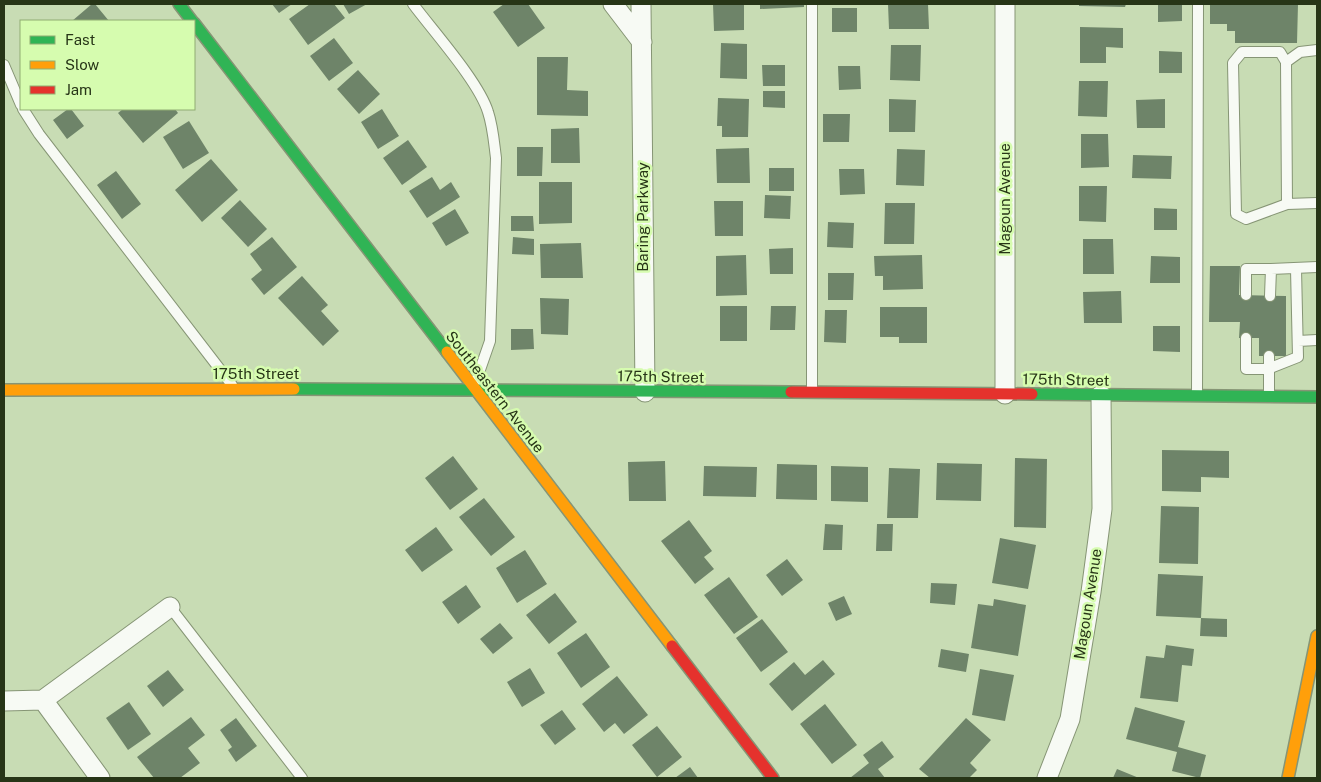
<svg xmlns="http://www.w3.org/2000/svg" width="1321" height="782" font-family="'Public Sans',sans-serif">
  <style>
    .building { fill: #6e8469 }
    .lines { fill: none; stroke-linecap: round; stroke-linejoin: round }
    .lane-casing { stroke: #869575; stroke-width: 12 }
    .street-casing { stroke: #869575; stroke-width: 21 }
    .fast-casing { stroke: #869575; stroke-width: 14 }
    .slow-casing { stroke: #869575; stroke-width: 14 }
    .jam-casing { stroke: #869575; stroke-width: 14 }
    .lane { stroke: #f7faf4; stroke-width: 10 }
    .street { stroke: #f7faf4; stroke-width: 19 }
    .fast { stroke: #30b455; stroke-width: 11 }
    .slow { stroke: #ff9f0a; stroke-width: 11 }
    .jam { stroke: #e5322d; stroke-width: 11 }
    .labels { text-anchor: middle; stroke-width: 5; stroke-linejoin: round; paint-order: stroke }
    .street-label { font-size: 15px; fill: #273517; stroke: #d6fcaf }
  </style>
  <rect width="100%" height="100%" fill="#c8dcb4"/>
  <!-- building -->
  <path class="building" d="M92 4H95L109 21H72Z
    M272 4H292L279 13Z
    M310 4H334L345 18 308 45 289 19Z
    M343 4H367L349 14Z
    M504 4H528L545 28 518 47 493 12Z
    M713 4H744V30L714 31Z
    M760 4H804V7L760 9Z
    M888 4H928L929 29H889Z
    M1079 4H1126L1125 7 1079 6Z
    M1158 4H1182V21L1158 22Z
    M1210 4H1298L1297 43H1235V31H1227V24H1210Z
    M832 8H857V32H832Z
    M1080 27 1123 28V48L1106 47V63H1080Z
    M334 38 353 63 329 81 310 56Z
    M721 43 747 44V79L720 78Z
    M891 45H921L920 81 890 80Z
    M1159 51 1182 52V73H1159Z
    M537 57H568L567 90 588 91V116L537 115Z
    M762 65H785V86H763Z
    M838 66H860L861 89 839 90Z
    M358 70 380 94 359 114 337 89Z
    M1079 81H1108L1107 117 1078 116Z
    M763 91H785V108L763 107Z
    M718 98 749 99 748 137H722V126H717Z
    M889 99 916 100 915 132H889Z
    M1165 99V128H1137L1136 100Z
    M68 109H71L84 126 67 139 53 120Z
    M123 109H175L178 113 143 143 118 113Z
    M382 109 399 136 378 149 361 122Z
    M823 114H850L849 142H823Z
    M189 121 209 153 183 169 163 137Z
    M579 128 580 163H551V129Z
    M1081 134H1108L1109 167 1081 168Z
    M408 140 427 167 402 185 383 158Z
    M517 147H543L542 176H517Z
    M749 148 750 183H717L716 149Z
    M897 149 925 150 924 186 896 185Z
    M1133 155 1172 156 1171 179 1132 178Z
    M211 159 238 190 202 222 175 190Z
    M769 168H794V191H769Z
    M839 169H864L865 194 840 195Z
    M116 171 141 204 122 219 97 185Z
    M432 177 440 190 451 182 460 197 427 218 409 191Z
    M539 182H572V223L539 224Z
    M1079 186H1107L1106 222 1079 221Z
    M765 195 791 196 790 219 764 218Z
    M240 200 267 229 248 247 221 218Z
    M714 201H743V236H715Z
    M885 203H915L914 244H884Z
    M1154 208 1177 209V230H1154Z
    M455 209 469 233 446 246 432 223Z
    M511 216H533L534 231H511Z
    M828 222 854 223 853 248 827 247Z
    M272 237 297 267 264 295 251 279 262 270 250 254Z
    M513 237 534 239V255L512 254Z
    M1083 239H1113L1114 274H1083Z
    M581 243 583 278H541L540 244Z
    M793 248V274H770L769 249Z
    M746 255 747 295 716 296V256Z
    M922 255 923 289 883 290V276H875L874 256Z
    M1151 256 1180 257V283H1150Z
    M1210 266H1240L1239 295 1286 296V356H1259V338H1239L1240 322H1209Z
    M828 273H854L853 300H828Z
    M302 276 328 305 321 311 339 331 323 346 278 298Z
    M1121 291 1122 323H1084L1083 292Z
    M540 298 569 299 568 335 541 334Z
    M720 306H747V341H720Z
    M771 306H796L795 330H770Z
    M880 307H927V343H899V337H880Z
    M825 310H847L846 343 824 342Z
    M1153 326H1180V352L1153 351Z
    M511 329H533L534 349 511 350Z
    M1162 450 1229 451V478L1201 477V492L1162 491Z
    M453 456 478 489 450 510 425 478Z
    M1015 458 1047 459 1046 528 1014 527Z
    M665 461 666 501H629L628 462Z
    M937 463 982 464 981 501 936 500Z
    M777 464 817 465V500L776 499Z
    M704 466 757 467 756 497 703 496Z
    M831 466 868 467V502L831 501Z
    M889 468 920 469 918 518H887Z
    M484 498 515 537 491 556 459 517Z
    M1161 506 1199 507 1198 564 1159 563Z
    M689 520 712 551 704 557 714 569 695 584 661 541Z
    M825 524 843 525 842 550H823Z
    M877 524H893L892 551H876Z
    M436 527 453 550 422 572 405 550Z
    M1000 538 1036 545 1028 589 992 583Z
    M525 550 547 584 517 603 496 568Z
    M787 559 803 580 782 596 766 575Z
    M1158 574 1203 576 1201 618 1156 616Z
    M729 577 758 617 734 634 704 595Z
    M931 583 957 584 955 605 930 603Z
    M466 585 481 607 458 624 442 602Z
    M555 593 577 622 549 644 526 615Z
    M844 596 852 614 836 621 828 603Z
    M994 599 1026 605 1018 656 971 648 978 604 993 606Z
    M1201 618 1227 619V637L1200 636Z
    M762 619 788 652 761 672 736 638Z
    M500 623 513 638 493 654 480 639Z
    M586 633 610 667 581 688 557 653Z
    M1166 645 1194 649 1192 666 1182 665 1178 702 1140 698 1146 656 1164 658Z
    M941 649 969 654 966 672 938 667Z
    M823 660 835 674 792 711 769 684 794 662 805 675Z
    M530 668 545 693 522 707 507 682Z
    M980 669 1014 675 1005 721 972 715Z
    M168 670 184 690 163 707 147 686Z
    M617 676 648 715 624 734 615 723 604 732 582 704Z
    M129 702 151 734 128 750 106 718Z
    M825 704 857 745 832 764 800 724Z
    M1135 707 1185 721 1178 747 1206 755 1200 778 1172 771 1177 752 1126 739Z
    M562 710 576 729 555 745 540 725Z
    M191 717 205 735 188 748 200 763 180 778H154L137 757Z
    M236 718 257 746 236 762 228 750 232 747 220 730Z
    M966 718 991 740 970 763 977 770 969 778H930L919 769Z
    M657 726 682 757 657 777 632 745Z
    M882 741 894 757 878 769 885 778H850L869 763 863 755Z
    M690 767 698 778H675Z
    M1117 769 1139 778H1113Z"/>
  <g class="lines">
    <!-- lane casing -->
    <g class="lane-casing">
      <path id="lane" d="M413 4C433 31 479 82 488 112 493 127 494 143 496 158L490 341 475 384
        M812 4V390
        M1286 62 1300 52 1317 50
        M4 65 21 105
        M23 109 39 134 232 385
        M1287 204 1286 62 1280 52H1242L1233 63 1236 214 1246 219 1287 204 1317 203
        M1246 295V269H1271
        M1270 296 1271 269 1317 267
        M1246 338V369H1268L1298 357 1296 269
        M1298 341 1317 340
        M1269 356V395
        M1197 395 1198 4
        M170 607 302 778"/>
    </g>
    <!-- street casing -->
    <g class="street-casing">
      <path id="street" d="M613 4 642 42
        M641 4 645 392
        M1005 4V394
        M43 700 170 607
        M4 701 43 700 100 778
        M1047 778 1070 719 1091 592 1102 509 1101 395"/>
    </g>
    <!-- fast casing -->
    <g class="fast-casing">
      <path id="fast" d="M179 4 192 21
        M194 23 447 352
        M294 389 791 392
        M1032 394 1317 397"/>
    </g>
    <!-- slow casing -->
    <g class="slow-casing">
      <path id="slow" d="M447 352 672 646
        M4 390 294 389
        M1288 778 1317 636"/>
    </g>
    <!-- jam casing -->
    <g class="jam-casing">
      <path id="jam" d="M791 392 1032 394
        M672 646 773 778"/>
    </g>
    <!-- lane -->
    <use href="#lane" class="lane"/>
    <!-- street -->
    <use href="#street" class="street"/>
    <!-- fast -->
    <use href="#fast" class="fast"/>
    <!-- slow -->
    <use href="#slow" class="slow"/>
    <!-- jam -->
    <use href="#jam" class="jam"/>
  </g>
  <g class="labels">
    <!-- street labels -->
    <g class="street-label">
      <text transform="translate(1005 199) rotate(-90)" y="5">Magoun Avenue</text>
      <text transform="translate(643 217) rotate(-90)" y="5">Baring Parkway</text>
      <text x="256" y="379">175th Street</text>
      <text transform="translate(661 377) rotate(1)" y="5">175th Street</text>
      <text transform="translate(1066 380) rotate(1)" y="5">175th Street</text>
      <text transform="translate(495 392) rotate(52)" y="5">Southeastern Avenue</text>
      <text transform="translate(1088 604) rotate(-81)" y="5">Magoun Avenue</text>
    </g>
  </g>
  <!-- border -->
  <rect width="1321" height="782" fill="none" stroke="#273517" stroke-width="10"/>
  <!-- legend -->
  <rect x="20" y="20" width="175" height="90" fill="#d6fcaf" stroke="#90ac72"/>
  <rect x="30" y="36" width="25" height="8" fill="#30b455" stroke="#90ac72"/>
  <text x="65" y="45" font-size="15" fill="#273517">Fast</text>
  <rect x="30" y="61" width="25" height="8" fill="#ff9f0a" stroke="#90ac72"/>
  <text x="65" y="70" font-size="15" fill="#273517">Slow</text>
  <rect x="30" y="86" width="25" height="8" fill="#e5322d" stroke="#90ac72"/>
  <text x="65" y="95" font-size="15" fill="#273517">Jam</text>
</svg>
